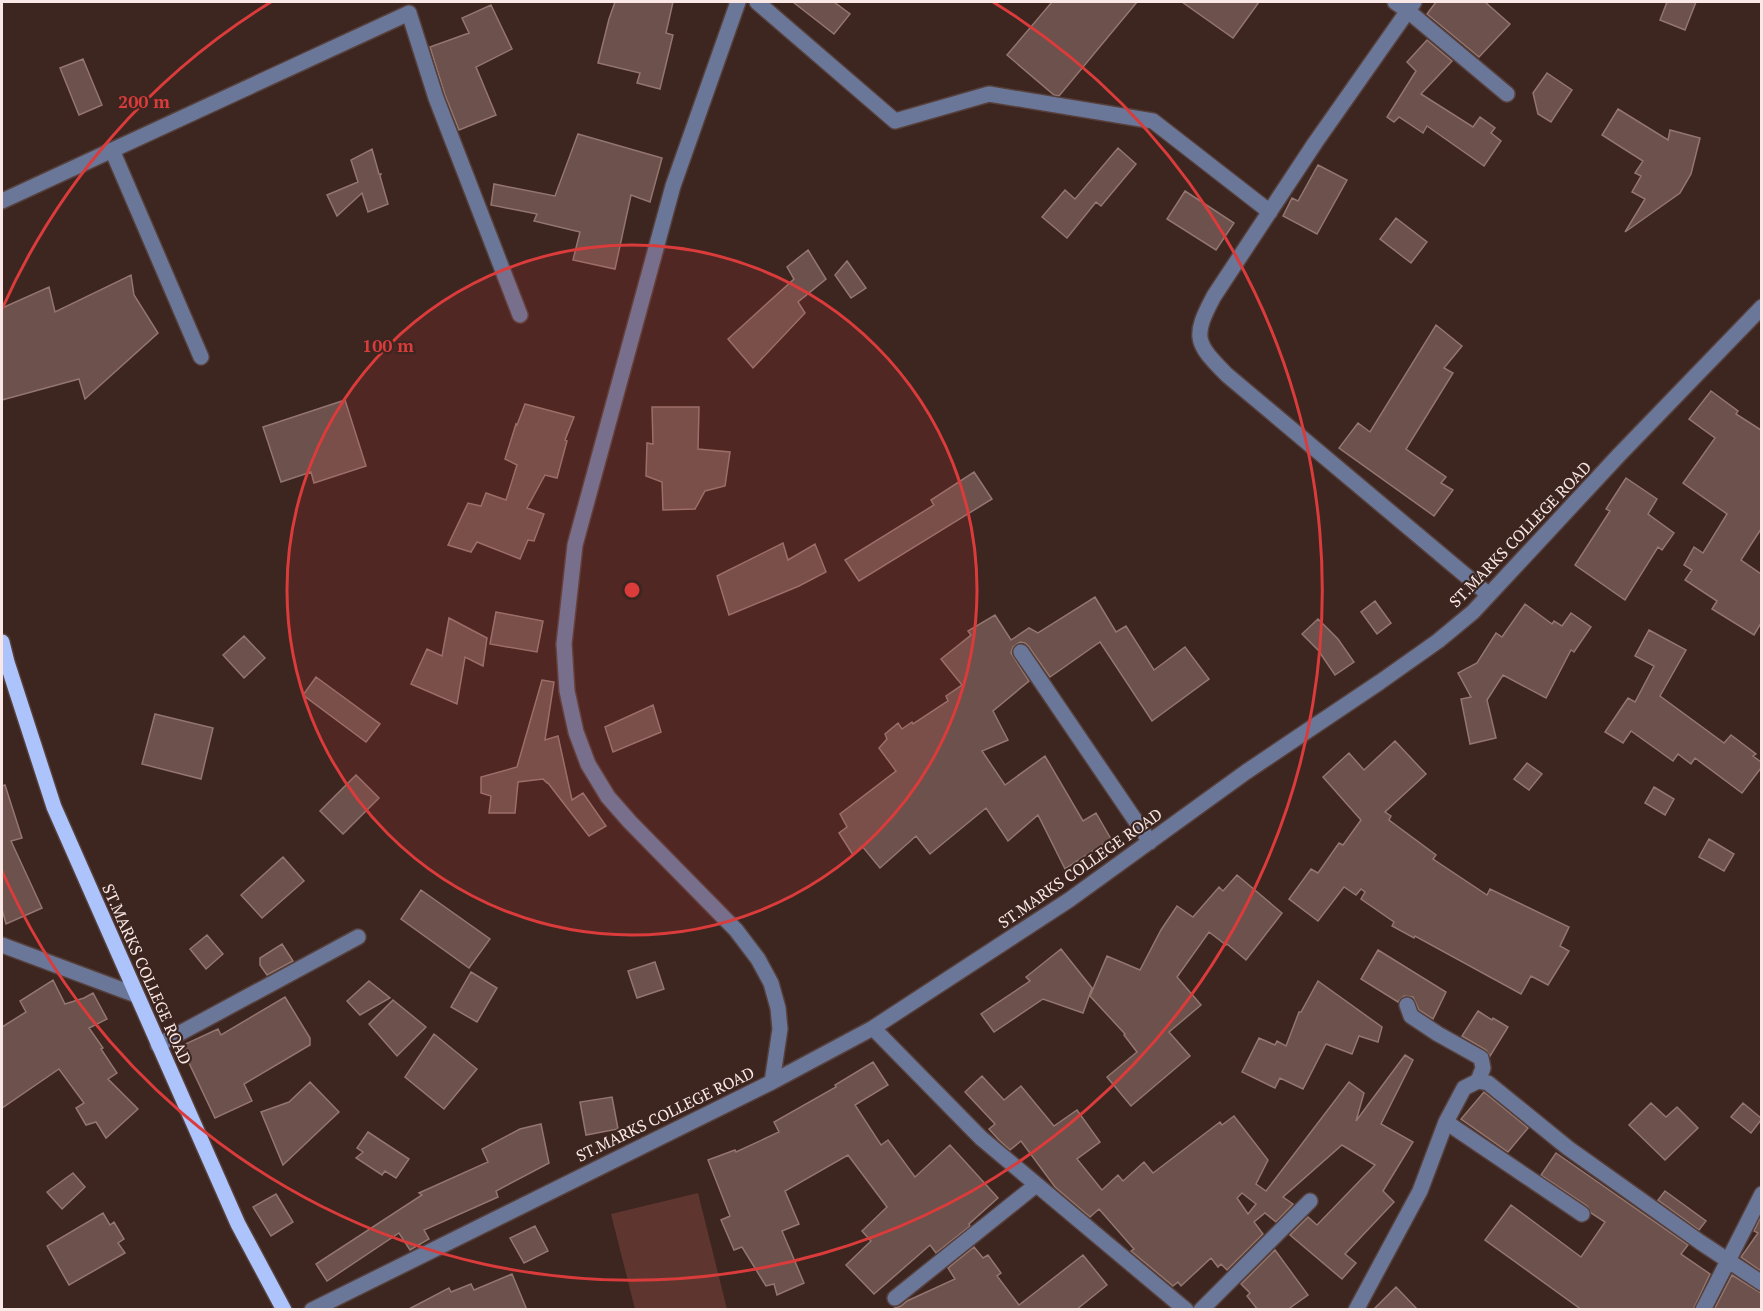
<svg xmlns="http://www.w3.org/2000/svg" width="1763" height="1311" font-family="'PT Serif',serif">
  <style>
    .green { fill: #5f362f }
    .building { fill: #6d514c; stroke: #947670; stroke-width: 1.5; fill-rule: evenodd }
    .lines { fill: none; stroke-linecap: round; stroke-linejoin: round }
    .minor-casing { stroke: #57403c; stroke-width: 18 }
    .major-casing { stroke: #57403c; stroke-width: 18 }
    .minor { stroke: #6a7799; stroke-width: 15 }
    .major { stroke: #adc3fc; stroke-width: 15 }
    .ring { fill: none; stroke: #da3b3b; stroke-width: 3 }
    .labels { text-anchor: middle; stroke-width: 4.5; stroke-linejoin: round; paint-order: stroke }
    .street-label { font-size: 16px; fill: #f9e8e5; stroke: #3d2520 }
    .centre { fill: #da3b3b; stroke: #3d2520; stroke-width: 3 }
    .ring-label { font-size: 18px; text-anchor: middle; font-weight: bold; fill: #da3b3b; stroke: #3d2520; stroke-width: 4.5; stroke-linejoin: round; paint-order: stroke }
  </style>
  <rect width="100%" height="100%" fill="#3d2520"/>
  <!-- green -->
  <path class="green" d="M698 1193 727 1309H635L611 1214Z"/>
  <!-- building -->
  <path class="building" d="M615 2H673L666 33 673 35 660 89 637 83 640 73 598 63 609 19Z
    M793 2H834L850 14 834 34Z
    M1052 2H1137L1059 96 1054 95 1007 55Z
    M1182 2H1259L1233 38Z
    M1436 2H1485L1510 24 1479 57 1427 14Z
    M1667 2H1696L1685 30 1660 20Z
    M491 5 512 49 476 67 496 115 459 130 445 95 430 47 469 33 462 18Z
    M1427 40 1452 61 1421 94 1473 127 1480 117 1495 128 1491 133 1501 141 1484 166 1427 126 1423 133 1399 117 1394 122 1387 117 1416 71 1407 62Z
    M83 59 102 105 79 115 60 68Z
    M1547 73 1572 90 1551 122 1538 114 1533 93Z
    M1618 109 1668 140 1670 130 1700 138 1691 174 1680 193 1625 232 1645 199 1632 192 1641 176 1635 173 1643 161 1602 135Z
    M578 134 662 158 650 202 631 195 615 269 573 260 580 232 534 221 537 214 491 205 494 184 555 196Z
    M1118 148 1136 164 1101 206 1096 202 1067 238 1042 217 1065 190 1075 199Z
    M372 149 379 174H381L380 176 388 204 368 212 362 193 337 216 327 195 358 182 351 160Z
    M1318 165 1347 180 1317 234 1283 216 1292 198 1298 201Z
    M1185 191 1234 223 1216 250 1167 219Z
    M1396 218 1427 242 1411 263 1380 239Z
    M808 250 826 279 798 302 805 313 753 368 728 339 794 279 787 267Z
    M847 261 866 288 851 298 835 275Z
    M131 275 134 295 158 333 85 399 79 379 2 400V308L49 287 55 312Z
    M1436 325 1462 346 1444 368 1453 373 1406 449 1446 477 1441 483 1453 490 1434 516 1339 448 1358 423 1370 432Z
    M1711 391 1738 411 1736 414 1761 430V529L1741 560 1761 574V623L1754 635 1712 609 1717 601 1685 580 1692 570 1684 565 1694 547 1703 553 1727 514 1683 483 1715 438 1689 419Z
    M345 400 366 466 314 483 311 472 281 482 263 427Z
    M525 404 574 417 565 440 567 441 557 478 545 475 527 508 544 514 534 541 528 540 520 559 477 542 471 552 448 545 468 503 481 506 486 493 506 500 517 465 505 459 516 424 517 425Z
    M652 407H699L698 449 730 452 725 486 705 491 695 509 663 510 662 482 646 476 647 443 653 444Z
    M974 472 992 499 859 581 845 560 934 505 931 500Z
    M1626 478 1657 499 1648 514 1674 533 1662 550 1658 547 1625 600 1575 565 1610 511 1606 509Z
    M783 543 788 560 815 544 826 572 799 586 729 615 717 576Z
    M1095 597 1116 632 1126 626 1154 670 1185 647 1209 679 1152 721 1100 642 1050 677 1029 647 1025 643 1020 642 1013 647 1011 653 1029 681 993 711 1008 740 982 751 1005 785 1045 756 1083 821 1096 813 1111 839 1065 869 1038 815 1008 841 986 808 930 854 916 836 880 868 862 846 853 855 839 833 847 827 840 814 896 771 879 748 887 739 885 734 898 723 902 729 912 722 913 724 948 701 946 696 962 685 941 659 971 635 968 631 995 615 1011 640 1029 628 1038 633Z
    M1375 601 1391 623 1377 634 1361 612Z
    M1525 604 1552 624 1554 621 1562 626 1571 613 1591 627 1574 652 1571 650 1546 698 1503 675 1487 700 1496 738 1470 744 1461 699 1471 697 1458 673 1477 663 1496 633 1502 637Z
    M496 612 543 621 537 652 490 644Z
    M449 618 487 638 483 666 465 657 457 704 411 684 427 649 442 656Z
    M1318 619 1338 639 1354 662 1335 675 1318 650 1302 634Z
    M1649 630 1686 650 1660 696 1724 743 1731 735 1756 754 1753 756 1761 762V768L1742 793 1695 758 1691 764 1678 754 1673 761 1631 731 1623 743 1605 732 1628 698 1635 702 1654 666 1635 656Z
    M244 636 265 658 244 678 223 655Z
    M316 677 380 724 366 742 303 695Z
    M542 680 554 682 545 740 558 736 572 800 583 793 606 826 589 836 548 783H547L543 779 518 782 515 813H489L491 796 481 793V777L517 767Z
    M653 705 661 732 613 752 605 727Z
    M155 714 213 728 201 779 142 764Z
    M1395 741 1426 774 1385 812 1391 816 1389 820 1436 855 1433 859 1487 895 1490 889 1569 927 1560 946 1569 951 1548 985 1531 976 1521 994 1415 936 1414 938 1392 926 1394 922 1361 899 1365 892 1361 889 1356 895 1344 887 1318 921 1289 899 1311 869 1318 873 1339 843 1343 845 1361 820 1323 777 1349 753 1364 770Z
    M1527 763 1542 774 1529 790 1514 779Z
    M356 775 379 798 343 834 320 811Z
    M5 785 22 838 11 841 42 908 6 924 2 909V786Z
    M1654 787 1674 799 1665 815 1645 803Z
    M1709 839 1734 854 1724 871 1699 857Z
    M283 857 304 881 262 918 241 895Z
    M1237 875 1282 913 1246 960 1227 944 1226 945 1209 932 1177 977 1201 1005 1169 1032 1190 1056 1131 1106 1107 1077 1137 1052 1124 1035 1125 1034 1090 996 1107 956 1140 970 1161 930 1177 906 1193 917 1219 887 1223 891Z
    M421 890 490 939 469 968 401 919Z
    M207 935 223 954 206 969 190 949Z
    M282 944 293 961 267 975 260 965V958Z
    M1061 949 1092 988 1083 1013 1043 999 994 1032 981 1014 1030 981 1026 977Z
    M1378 950 1446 992 1433 1019 1419 1010 1413 997 1404 996 1398 1002 1361 979Z
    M655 962 664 989 637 998 628 971Z
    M471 972 497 988 477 1022 451 1007Z
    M53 980 65 1004 84 998 93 993 107 1019 89 1028 103 1048 101 1049 117 1073 108 1079 138 1109 106 1138 96 1122 86 1125 76 1108 84 1103 59 1069 2 1108V1027L26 1012 20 1001Z
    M369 981 390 998 360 1015 347 1001Z
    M1318 981 1382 1027 1378 1042 1359 1036 1352 1054 1326 1044 1303 1089 1280 1078 1275 1088 1242 1072 1259 1038 1275 1045 1277 1041 1286 1046 1299 1012H1301Z
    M285 997 310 1038V1045L244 1084 252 1101 215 1118 181 1046 218 1029 221 1035Z
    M393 1000 426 1027 397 1056 369 1024Z
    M1478 1011 1492 1020 1493 1018 1508 1027 1490 1056 1486 1050 1462 1036Z
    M434 1034 477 1069 444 1109 405 1077Z
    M1405 1055 1413 1060 1381 1124 1413 1142 1383 1191 1394 1202 1345 1254 1356 1263 1342 1279 1290 1235 1308 1217 1317 1225 1375 1165 1342 1145 1283 1197 1293 1204 1276 1222 1265 1213 1254 1222 1263 1234 1227 1270 1221 1264 1218 1267 1211 1258 1181 1286 1178 1282 1173 1286 1131 1251 1134 1249 1099 1209 1090 1217 1055 1187 1021 1141 1010 1150 999 1140 989 1129 995 1124 965 1092 982 1076 1004 1100 1021 1086 1054 1126 1077 1110 1100 1142 1077 1159 1102 1190 1118 1175 1123 1181 1144 1162 1153 1173 1220 1122 1222 1125 1234 1116 1268 1160 1256 1184 1266 1191 1349 1082 1364 1093 1356 1121ZM1242 1193 1256 1204 1248 1214 1237 1198Z
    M873 1062 888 1085 855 1105 881 1145 888 1140 915 1177 950 1145 998 1198 969 1224 970 1226 936 1253 930 1245 874 1294 846 1265 871 1241 862 1231 887 1207 848 1155 785 1191 799 1224 782 1231 804 1283 777 1295 774 1284 766 1286 742 1247 734 1250 721 1220 730 1216 708 1160 735 1150 736 1152 779 1132 774 1122 836 1087 835 1085Z
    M310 1082 339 1112 283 1165 261 1112 289 1102Z
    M1484 1092 1528 1128 1508 1152 1461 1119Z
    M612 1097 618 1129 586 1135 580 1102Z
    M1651 1103 1666 1117 1677 1107 1698 1128 1665 1160 1629 1125Z
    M1743 1103 1761 1118V1120L1751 1133 1731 1117Z
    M541 1124 549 1163 496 1191 498 1197 424 1230 429 1239 410 1250 399 1233 327 1281 316 1264 422 1195 419 1193 488 1162 482 1149 520 1129Z
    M368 1132 409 1159 396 1178 385 1171 382 1175 356 1158 363 1152 357 1148Z
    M1556 1153 1688 1245 1681 1254 1710 1274 1693 1310H1582L1485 1240 1511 1205 1581 1257 1605 1222 1591 1213 1587 1206 1541 1175Z
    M73 1173 85 1187 62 1209 47 1192Z
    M1665 1191 1706 1221 1699 1230 1658 1200Z
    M276 1194 293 1222 271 1236 253 1207Z
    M103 1213 110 1225 114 1222 124 1239 118 1243 125 1253 69 1285 47 1246Z
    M1761 1216V1271L1741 1257 1758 1233 1754 1231Z
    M535 1226 548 1251 524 1263 510 1238Z
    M974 1247 983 1258 988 1255 1001 1273 997 1276 1019 1305 1083 1255 1107 1285 1076 1310H889L901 1306 907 1301 955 1279 948 1268Z
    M1275 1250 1308 1295 1287 1310H1258L1247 1296 1250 1293 1241 1284Z
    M512 1274 527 1310H407L449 1288 451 1292 471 1284 474 1290Z
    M1732 1275 1761 1293V1310H1714Z
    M1396 1287 1418 1310H1373Z"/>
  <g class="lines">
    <!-- minor casing -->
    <g class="minor-casing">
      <path id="minor" d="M738 2 673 186 575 545 564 644 567 691 576 732 588 764 608 797 630 822 736 930 758 959 771 983 778 1008 780 1029 772 1082
        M757 2 895 121 989 94 1153 121 1270 212
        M1395 2 1408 11 1507 94
        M1414 2 1315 143 1214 296C1192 337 1195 343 1227 375L1489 595
        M112 150 201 357
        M2 201 409 13 436 98 520 315
        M1021 652 1150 842
        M2 945 136 995
        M1407 1005 1411 1016 1438 1034 1481 1058 1483 1068 1478 1081
        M873 1028 981 1138 1186 1310
        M158 1045 358 937
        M1446 1122 1582 1214
        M895 1298 1036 1185
        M312 1310 772 1082 873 1028 1069 900 1246 772 1380 682 1438 641 1473 612 1619 455 1762 307
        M1201 1310 1310 1201
        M1356 1310 1420 1191 1446 1122 1464 1088 1478 1081 1488 1083 1568 1148 1700 1242 1762 1283
        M1703 1310 1762 1194"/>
    </g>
    <!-- major casing -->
    <g class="major-casing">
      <path id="major" d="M2 642 7 662 54 807 238 1224 284 1310"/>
    </g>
    <!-- minor -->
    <use href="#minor" class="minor"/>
    <!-- major -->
    <use href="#major" class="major"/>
  </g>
  <!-- distance rings -->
  <circle cx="632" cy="590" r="345" fill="#da3b3b" fill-opacity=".12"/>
  <g class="ring">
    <circle cx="632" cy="590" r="345"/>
    <path d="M2 309A690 690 0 0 1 271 2M993 2A690 690 0 1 1 2 871"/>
  </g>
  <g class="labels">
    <!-- street labels -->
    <g class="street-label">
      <text transform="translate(1520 534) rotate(-46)" y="6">ST.MARKS COLLEGE ROAD</text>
      <text transform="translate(1080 868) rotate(-35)" y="6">ST.MARKS COLLEGE ROAD</text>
      <text transform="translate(147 974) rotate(66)" y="6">ST.MARKS COLLEGE ROAD</text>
      <text transform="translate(665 1114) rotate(-26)" y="6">ST.MARKS COLLEGE ROAD</text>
    </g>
  </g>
  <circle cx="632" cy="590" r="9" class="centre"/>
  <g class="ring-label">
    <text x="144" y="108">200 m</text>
    <text x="388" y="352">100 m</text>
  </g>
  <!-- border -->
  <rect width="1763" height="1311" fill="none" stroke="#f9e8e5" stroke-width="6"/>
</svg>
